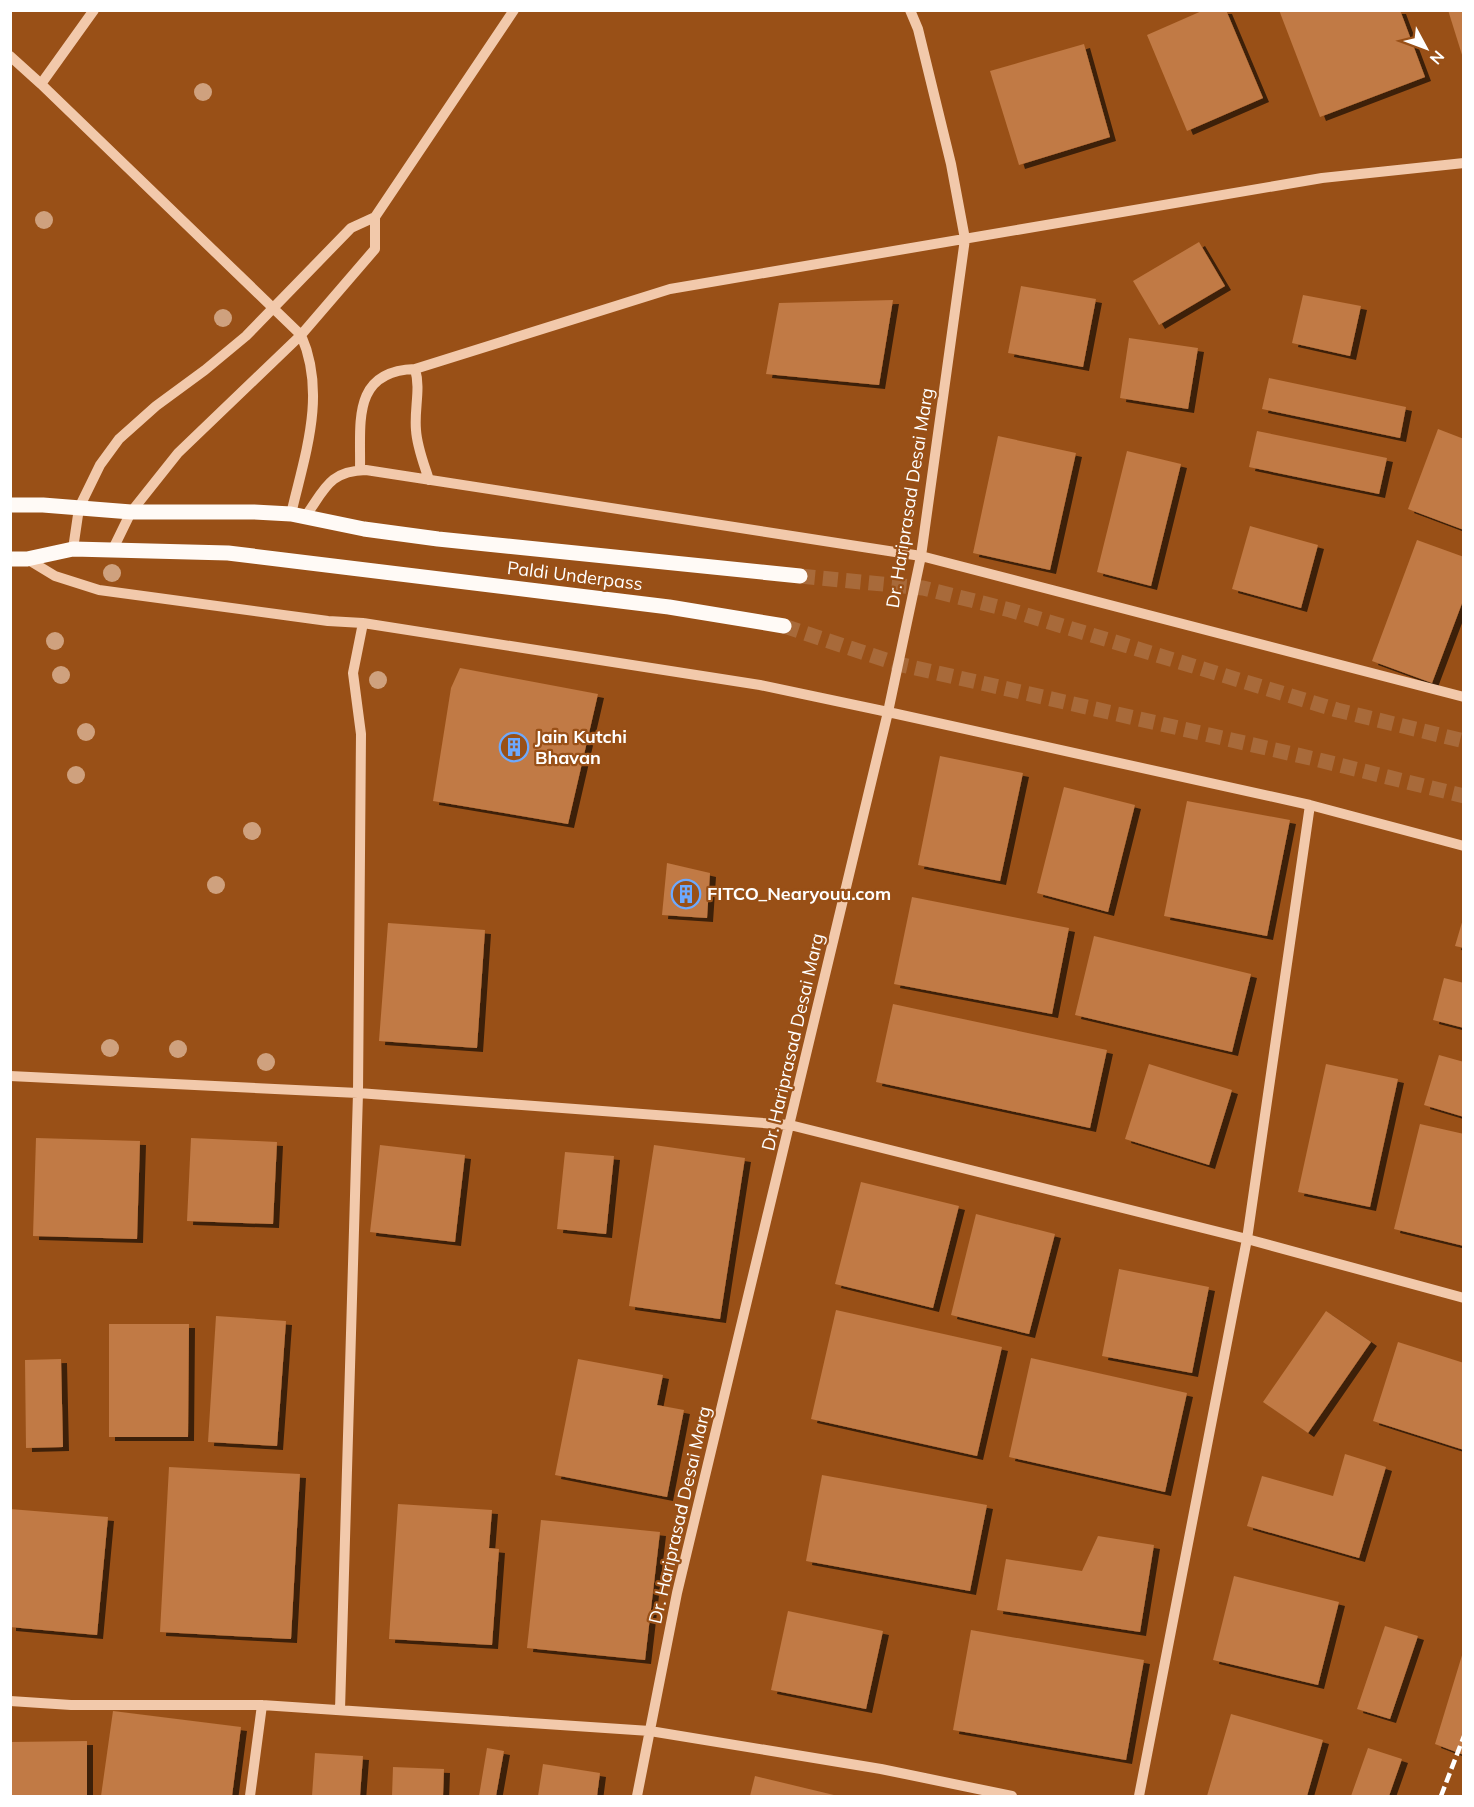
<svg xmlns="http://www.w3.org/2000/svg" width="1474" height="1807" font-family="Mulish,sans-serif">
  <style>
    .building { fill: #c17a44; filter: url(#shadow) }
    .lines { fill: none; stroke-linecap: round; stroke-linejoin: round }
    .major-tunnel { stroke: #a86a3a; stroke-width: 15; stroke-dasharray: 15 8; stroke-linecap: butt }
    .minor { stroke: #f2c9ab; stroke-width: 10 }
    .major { stroke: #fffaf6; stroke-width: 15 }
    .rail { stroke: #fff; stroke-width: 4.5; stroke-dasharray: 10 4.5; stroke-linecap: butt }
    .tree { fill: #cfa17e }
    .labels { text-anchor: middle; stroke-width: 4.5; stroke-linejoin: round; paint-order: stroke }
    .street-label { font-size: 18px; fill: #fff; stroke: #995017 }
    .poi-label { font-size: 18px; font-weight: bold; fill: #fff; stroke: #995017; text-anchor: start }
  </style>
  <defs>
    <filter id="shadow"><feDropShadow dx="6" dy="4" stdDeviation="0" flood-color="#0009"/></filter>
  </defs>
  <rect width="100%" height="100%" fill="#995017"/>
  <!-- building -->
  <path class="building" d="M1204 10H1226L1263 98 1187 131 1147 35Z
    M1279 10H1400L1425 77 1320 117Z
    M1448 10H1464V58H1463Z
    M1084 44 1110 137 1019 165 990 71Z
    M1199 242 1225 286 1159 325 1133 281Z
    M1021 286 1096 299 1083 367 1008 353Z
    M1303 295 1361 306 1350 356 1292 343Z
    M893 300 879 385 766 374 779 303Z
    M1129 338 1198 348 1188 409 1120 398Z
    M1269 378 1406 407 1400 438 1262 409Z
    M1438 429 1464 439V530L1408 509Z
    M1257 431 1387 458 1379 494 1249 467Z
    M998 436 1076 453 1050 570 973 553Z
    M1127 451 1181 464 1151 586 1097 572Z
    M1250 526 1318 545 1301 608 1232 589Z
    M1417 540 1464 557V598L1432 683 1372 661Z
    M460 668 598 694 568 824 433 801 451 688Z
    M940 756 1023 773 1000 881 918 865Z
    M1064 787 1135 805 1108 912 1037 893Z
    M1187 801 1290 820 1267 936 1164 916Z
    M667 863 710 873 707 918 662 915Z
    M912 897 1069 928 1052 1014 894 984Z
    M1463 919H1464V948L1455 946Z
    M388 923 485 930 477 1048 379 1041Z
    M1094 936 1251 974 1232 1052 1075 1015Z
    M1444 978 1464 983V1028L1433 1020Z
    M893 1004 1107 1050 1090 1128 876 1082Z
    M1439 1055 1464 1062V1117L1424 1105Z
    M1149 1064 1232 1090 1209 1165 1125 1139Z
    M1326 1064 1398 1079 1370 1207 1298 1192Z
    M1420 1124 1464 1134V1246L1394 1229Z
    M36 1138 140 1141 137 1239 33 1236Z
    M191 1138 277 1142 273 1224 187 1221Z
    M380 1145 465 1155 455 1242 370 1232Z
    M654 1145 745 1158 720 1319 629 1306Z
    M565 1152 614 1156 606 1234 557 1229Z
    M861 1182 959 1206 933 1308 835 1284Z
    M976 1214 1055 1234 1029 1334 951 1315Z
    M1119 1269 1209 1287 1192 1373 1102 1356Z
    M836 1310 1002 1347 977 1456 811 1419Z
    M1326 1311 1371 1342 1308 1433 1263 1402Z
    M216 1316 286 1321 277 1446 208 1442Z
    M109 1324H189L188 1437H109Z
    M1398 1342 1464 1363V1450L1373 1421Z
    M1031 1358 1187 1393 1165 1492 1009 1457Z
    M61 1359 63 1447 26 1448 25 1360Z
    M578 1359 663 1375 657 1405 684 1410 667 1497 555 1475Z
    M1345 1454 1386 1467 1359 1558 1247 1526 1262 1476 1333 1496Z
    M169 1467 300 1474 291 1639 160 1632Z
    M822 1475 987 1505 970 1591 806 1561Z
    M398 1504 492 1510 489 1548 499 1549 492 1645 389 1639Z
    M10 1509 108 1517 97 1635 10 1627Z
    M541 1520 660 1532 645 1660 527 1648Z
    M1098 1536 1154 1545 1140 1632 997 1610 1006 1559 1082 1571Z
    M1234 1576 1339 1602 1318 1685 1213 1660Z
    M788 1611 883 1631 866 1709 771 1690Z
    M1385 1626 1418 1636 1390 1719 1357 1709Z
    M971 1630 1144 1660 1126 1760 953 1730Z
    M1463 1652 1464 1653V1755L1435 1744Z
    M113 1711 241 1727 232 1796H101Z
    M1231 1714 1323 1740 1307 1796H1207Z
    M87 1741V1796H10V1742Z
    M487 1748 504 1751 496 1796H479Z
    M1368 1748 1402 1759 1389 1796H1351Z
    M315 1753 363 1756 360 1796H312Z
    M543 1764 600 1773 597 1796H538Z
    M393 1767 444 1769 443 1796H392Z
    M755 1776 838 1796H750Z"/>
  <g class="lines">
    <!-- major-tunnel -->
    <path class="major-tunnel" d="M800 576 923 588 1010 610 1337 710 1464 741
      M784 626 898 664 1319 760 1464 796"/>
    <!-- minor -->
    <path class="minor" d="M10 56 41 84 94 10
      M41 84 301 335C327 394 305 454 291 514
      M415 369 670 289 1322 178 1464 163
      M360 470C361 423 351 371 415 369 421 389 414 409 416 430 417 447 424 464 429 480
      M305 517C325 489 329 471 366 470L921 556 1464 697
      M73 549 79 508 100 465 119 439 156 406 205 370 246 336 351 228 375 217 514 10
      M112 551 131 512 178 453 301 335 375 249V217
      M27 559 55 576 99 590 328 621 363 623 760 685 888 712 1310 805 1464 846
      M10 1076 358 1093 790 1125 1247 1239 1464 1298
      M10 1701 71 1705H262L650 1731 881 1769 1012 1796
      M340 1710 358 1093 361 734 353 673 363 623
      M250 1796 262 1705
      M637 1796 677 1593 888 712 921 556 965 239 951 164 918 29 910 10
      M1139 1796 1247 1239 1310 805"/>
    <!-- major -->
    <path class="major" d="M10 505H43L131 512H254L291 514 364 529 438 539 800 576
      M10 559H27L73 549 228 553 669 607 784 626"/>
    <!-- rail -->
    <path class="rail" d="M1441 1796 1464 1736"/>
  </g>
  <!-- trees -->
  <g class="tree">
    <circle cx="203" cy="92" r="9"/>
    <circle cx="44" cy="220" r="9"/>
    <circle cx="223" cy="318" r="9"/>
    <circle cx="112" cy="573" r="9"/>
    <circle cx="55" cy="641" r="9"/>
    <circle cx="61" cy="675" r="9"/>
    <circle cx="378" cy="680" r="9"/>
    <circle cx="86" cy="732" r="9"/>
    <circle cx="76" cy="775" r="9"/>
    <circle cx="252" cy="831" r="9"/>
    <circle cx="216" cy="885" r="9"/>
    <circle cx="110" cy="1048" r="9"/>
    <circle cx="178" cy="1049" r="9"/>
    <circle cx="266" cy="1062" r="9"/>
  </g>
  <!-- icons -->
  <defs>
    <g id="building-ring" transform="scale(1.5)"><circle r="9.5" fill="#995017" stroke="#6ca9ff" stroke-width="1.5"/><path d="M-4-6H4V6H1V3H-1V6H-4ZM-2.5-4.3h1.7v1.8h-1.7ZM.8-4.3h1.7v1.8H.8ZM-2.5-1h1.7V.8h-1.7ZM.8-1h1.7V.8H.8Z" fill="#6ca9ff"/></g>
  </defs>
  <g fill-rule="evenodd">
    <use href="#building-ring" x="514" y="747"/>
    <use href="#building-ring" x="686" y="894"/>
  </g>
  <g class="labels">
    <!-- street labels -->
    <g class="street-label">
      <text transform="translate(910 498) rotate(-81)" y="6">Dr. Hariprasad Desai Marg</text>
      <text transform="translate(575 576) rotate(7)" y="6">Paldi Underpass</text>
      <text transform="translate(793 1042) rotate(-77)" y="6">Dr. Hariprasad Desai Marg</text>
      <text transform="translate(680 1515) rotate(-77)" y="6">Dr. Hariprasad Desai Marg</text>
    </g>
    <!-- poi labels -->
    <g class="poi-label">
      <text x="535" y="743">Jain Kutchi<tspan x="535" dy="21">Bhavan</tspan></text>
      <text x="707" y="900">FITCO_Nearyouu.com</text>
    </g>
  </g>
  <!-- border -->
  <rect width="1474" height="1807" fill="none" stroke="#ffffff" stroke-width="24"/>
  <!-- north arrow -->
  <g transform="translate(1426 48) rotate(131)" stroke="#995017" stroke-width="4.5" paint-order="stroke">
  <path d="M0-4.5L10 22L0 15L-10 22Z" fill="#ffffff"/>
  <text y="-9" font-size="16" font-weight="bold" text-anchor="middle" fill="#ffffff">N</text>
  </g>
</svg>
